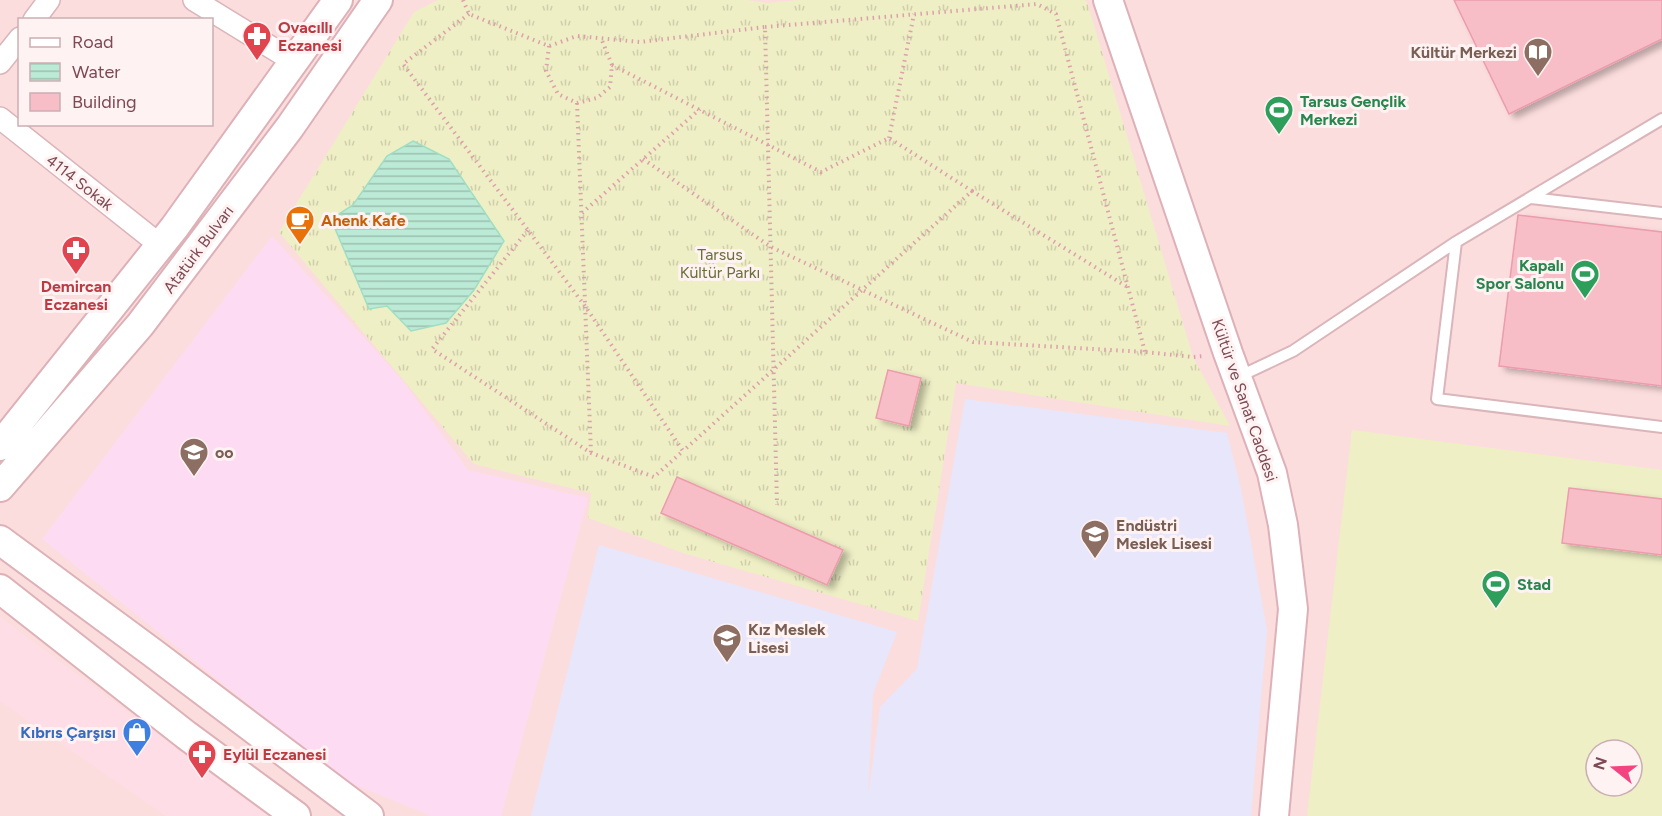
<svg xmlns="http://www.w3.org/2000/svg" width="1662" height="816" font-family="Figtree,sans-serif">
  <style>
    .residential { fill: #fcdddd; fill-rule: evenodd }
    .commercial { fill: #ffdde6 }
    .education { fill: #e7e6fb }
    .medical { fill: #fddcf3 }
    .grass { fill: url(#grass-tufts) }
    .pitch { fill: #eeefc5; fill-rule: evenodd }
    .water { fill: url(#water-rules); stroke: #a0dec4; stroke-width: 1.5 }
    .building { fill: #f7bec8; stroke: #ec9cac; stroke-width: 1.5; filter: url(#shadow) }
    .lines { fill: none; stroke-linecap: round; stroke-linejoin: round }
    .lane-casing { stroke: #dab5ba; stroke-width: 14 }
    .street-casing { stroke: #dab5ba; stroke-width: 24 }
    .secondary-casing { stroke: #ddb1b7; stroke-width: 32 }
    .path { stroke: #dda0ab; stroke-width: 4; stroke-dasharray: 1.5 4.5; stroke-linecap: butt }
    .lane { stroke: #fff; stroke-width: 10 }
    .street { stroke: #fff; stroke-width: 21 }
    .secondary { stroke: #fff; stroke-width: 28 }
    .labels { text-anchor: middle; stroke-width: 6; stroke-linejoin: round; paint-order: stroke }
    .health-label { font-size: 16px; font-weight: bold; fill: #be3a42; stroke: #fff2f2; text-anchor: start }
    .education-label { font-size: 16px; font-weight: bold; fill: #785e54; stroke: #fff2f2; text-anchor: start }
    .leisure-label { font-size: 16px; font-weight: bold; fill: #27864d; stroke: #fff2f2; text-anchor: start }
    .street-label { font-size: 16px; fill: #7d4954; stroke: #fff2f2 }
    .food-label { font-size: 16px; font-weight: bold; fill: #c56008; stroke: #fff2f2; text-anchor: start }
    .park-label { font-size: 16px; fill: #6a7137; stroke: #fff2f2 }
    .shop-label { font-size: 16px; font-weight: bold; fill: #366cbe; stroke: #fff2f2; text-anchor: end }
  </style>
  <defs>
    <pattern id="grass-tufts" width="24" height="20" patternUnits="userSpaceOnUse" patternTransform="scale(1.5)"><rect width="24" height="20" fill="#eeefc5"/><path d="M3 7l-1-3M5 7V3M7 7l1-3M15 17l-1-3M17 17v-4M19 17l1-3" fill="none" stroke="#d0ceab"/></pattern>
    <pattern id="water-rules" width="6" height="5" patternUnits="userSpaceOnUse" patternTransform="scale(1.5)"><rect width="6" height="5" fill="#bbebd6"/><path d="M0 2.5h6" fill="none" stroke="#9dc0b0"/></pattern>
    <filter id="shadow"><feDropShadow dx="6" dy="4" stdDeviation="3" flood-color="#0004"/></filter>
  </defs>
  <rect width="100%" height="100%" fill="#feeaea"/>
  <!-- residential -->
  <path class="residential" d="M0 0H1662V816H0ZM20 20H212V124H20ZM1596 750H1632V786H1596Z"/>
  <!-- commercial -->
  <path class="commercial" d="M0 617 268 816H166L0 701Z"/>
  <!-- education -->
  <path class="education" d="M965 399 1227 433 1241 489 1267 630 1251 816H531L599 545 897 632 873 694 868 797 880 707 917 669Z"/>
  <!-- medical -->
  <path class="medical" d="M272 236 402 380 468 470 588 498 501 816H432L343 780 42 539Z"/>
  <!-- grass -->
  <path class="grass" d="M438 0H747L767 3 798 0H1084L1087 2 1193 357 1230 426 956 383 918 621 683 553 588 518 591 493 474 464 279 232 414 12Z"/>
  <!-- pitch -->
  <path class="pitch" d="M1352 430 1662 470V816H1307ZM1596 750H1632V786H1596Z"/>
  <!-- water -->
  <path class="water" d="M413 141 449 159 504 241 474 290 446 323 411 331 387 306 369 309 331 219 353 205 387 156Z"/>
  <!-- building -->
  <path class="building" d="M1454 0H1662V39L1509 114Z
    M1518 215 1662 232V386L1499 366Z
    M888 370 921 378 909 426 876 418Z
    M677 477 843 550 827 585 661 513Z
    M1569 488 1662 499V555L1562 543Z"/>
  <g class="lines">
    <!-- lane casing -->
    <g class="lane-casing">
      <path id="lane" d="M1531 198 1662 213
        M1456 242 1437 399 1662 427
        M1238 377 1293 351 1456 242 1662 119"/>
    </g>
    <!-- street casing -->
    <g class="street-casing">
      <path id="street" d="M194 0 295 62
        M34 20 49 0
        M0 63 20 38
        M0 118 160 245"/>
    </g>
    <!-- secondary casing -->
    <g class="secondary-casing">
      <path id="secondary" d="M1108 0 1228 353 1272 473 1283 525 1293 609 1274 816
        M0 446 174 228 338 0
        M0 487 140 325 290 127 378 0
        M0 540 153 653 369 816
        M0 589 186 735 296 816"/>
    </g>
    <!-- path -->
    <path class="path" d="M463 0 469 14 549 46 577 36 640 42 765 27 777 505
      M469 14 403 64 585 306 683 451 654 477 591 453 432 349 528 230
      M765 27 1037 4 1056 14 1145 352
      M549 46 546 71 558 94 577 103 597 98 610 87 612 65 601 38
      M612 65 821 172 889 138 972 191 683 451
      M577 103 591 453
      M889 138 914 14
      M643 159 771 247 973 342 1145 352 1193 357 1203 356
      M972 191 1129 288
      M582 213 700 109"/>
    <!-- lane -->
    <use href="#lane" class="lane"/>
    <!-- street -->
    <use href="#street" class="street"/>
    <!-- secondary -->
    <use href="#secondary" class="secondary"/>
  </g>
  <!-- icons -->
  <defs>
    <g id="pharmacy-pin" transform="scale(1.5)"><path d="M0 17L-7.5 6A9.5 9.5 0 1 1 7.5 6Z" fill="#e0444e" stroke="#fff2f2"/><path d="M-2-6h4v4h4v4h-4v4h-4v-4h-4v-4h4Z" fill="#fff"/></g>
    <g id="library-pin" transform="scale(1.5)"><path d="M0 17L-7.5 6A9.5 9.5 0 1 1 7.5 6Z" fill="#8d6e63" stroke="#fff2f2"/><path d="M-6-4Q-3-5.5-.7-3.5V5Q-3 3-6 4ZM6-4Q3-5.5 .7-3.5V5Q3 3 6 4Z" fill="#fff"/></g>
    <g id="stadium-pin" transform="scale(1.5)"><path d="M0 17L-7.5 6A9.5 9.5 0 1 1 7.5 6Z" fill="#2e9e5b" stroke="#fff2f2"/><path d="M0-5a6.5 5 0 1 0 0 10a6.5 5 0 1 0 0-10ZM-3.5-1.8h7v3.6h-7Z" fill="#fff"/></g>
    <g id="cafe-pin" transform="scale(1.5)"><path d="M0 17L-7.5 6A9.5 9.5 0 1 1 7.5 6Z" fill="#e8710a" stroke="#fff2f2"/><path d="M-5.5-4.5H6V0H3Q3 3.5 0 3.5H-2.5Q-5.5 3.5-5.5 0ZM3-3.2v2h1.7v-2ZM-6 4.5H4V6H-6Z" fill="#fff"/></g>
    <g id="school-pin" transform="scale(1.5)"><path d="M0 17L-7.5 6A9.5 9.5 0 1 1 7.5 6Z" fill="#8d6e63" stroke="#fff2f2"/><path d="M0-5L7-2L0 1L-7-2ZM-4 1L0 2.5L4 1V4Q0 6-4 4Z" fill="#fff"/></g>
    <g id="shop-pin" transform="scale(1.5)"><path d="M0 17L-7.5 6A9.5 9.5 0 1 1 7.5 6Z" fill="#3f7fe0" stroke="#fff2f2"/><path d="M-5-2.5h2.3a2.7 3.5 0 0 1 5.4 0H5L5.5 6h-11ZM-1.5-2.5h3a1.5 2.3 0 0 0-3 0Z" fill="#fff"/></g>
  </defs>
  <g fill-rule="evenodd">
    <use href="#pharmacy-pin" x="257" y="36"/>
    <use href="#library-pin" x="1538" y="52"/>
    <use href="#stadium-pin" x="1279" y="110"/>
    <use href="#cafe-pin" x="300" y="220"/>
    <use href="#pharmacy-pin" x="76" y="250"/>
    <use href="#stadium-pin" x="1585" y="274"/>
    <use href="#school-pin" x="194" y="452"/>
    <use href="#school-pin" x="1095" y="534"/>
    <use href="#stadium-pin" x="1496" y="584"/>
    <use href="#school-pin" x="727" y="638"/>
    <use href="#shop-pin" x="137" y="732"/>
    <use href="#pharmacy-pin" x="202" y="754"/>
  </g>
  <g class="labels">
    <!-- health labels -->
    <g class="health-label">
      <text x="278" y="33">Ovacıllı<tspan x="278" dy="18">Eczanesi</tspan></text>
      <text x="76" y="292" text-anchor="middle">Demircan<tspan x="76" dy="18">Eczanesi</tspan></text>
      <text x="223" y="760">Eylül Eczanesi</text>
    </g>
    <!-- education labels -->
    <g class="education-label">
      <text x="1517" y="58" text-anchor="end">Kültür Merkezi</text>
      <text x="215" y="458">oo</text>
      <text x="1116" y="531">Endüstri<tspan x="1116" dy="18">Meslek Lisesi</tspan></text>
      <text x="748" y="635">Kız Meslek<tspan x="748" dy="18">Lisesi</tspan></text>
    </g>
    <!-- leisure labels -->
    <g class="leisure-label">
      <text x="1300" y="107">Tarsus Gençlik<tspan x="1300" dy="18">Merkezi</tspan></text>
      <text x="1564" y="271" text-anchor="end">Kapalı<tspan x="1564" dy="18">Spor Salonu</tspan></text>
      <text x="1517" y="590">Stad</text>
    </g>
    <!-- street labels -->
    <g class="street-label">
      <text transform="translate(80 182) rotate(38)" y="6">4114 Sokak</text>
      <text transform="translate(198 249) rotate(-53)" y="6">Atatürk Bulvarı</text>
      <text transform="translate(1245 400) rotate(71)" y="6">Kültür ve Sanat Caddesi</text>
    </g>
    <!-- food labels -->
    <g class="food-label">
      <text x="321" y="226">Ahenk Kafe</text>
    </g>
    <!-- park labels -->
    <g class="park-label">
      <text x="720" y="260">Tarsus<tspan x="720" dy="18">Kültür Parkı</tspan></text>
    </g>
    <!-- shop labels -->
    <g class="shop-label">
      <text x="116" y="738">Kıbrıs Çarşısı</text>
    </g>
  </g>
  <!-- legend -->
  <rect x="18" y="18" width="195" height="108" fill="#fff2f2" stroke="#cbaeb3" stroke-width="1.5"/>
  <rect x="30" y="38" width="30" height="9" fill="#ffffff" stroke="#cbaeb3" stroke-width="1.5"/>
  <text x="72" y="48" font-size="18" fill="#7d4954">Road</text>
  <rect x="30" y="63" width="30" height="18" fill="url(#water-rules)" stroke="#cbaeb3" stroke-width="1.5"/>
  <text x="72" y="78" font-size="18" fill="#7d4954">Water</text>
  <rect x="30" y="93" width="30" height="18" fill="#f7bec8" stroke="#cbaeb3" stroke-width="1.5"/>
  <text x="72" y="108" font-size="18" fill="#7d4954">Building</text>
  <!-- north arrow -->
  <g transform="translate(1614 768) rotate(288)"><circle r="28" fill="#fff2f2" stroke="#cbaeb3" stroke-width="1.5"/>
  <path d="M0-4.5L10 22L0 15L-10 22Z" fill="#f44381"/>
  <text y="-9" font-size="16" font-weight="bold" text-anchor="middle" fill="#7d4954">N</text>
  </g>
</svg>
